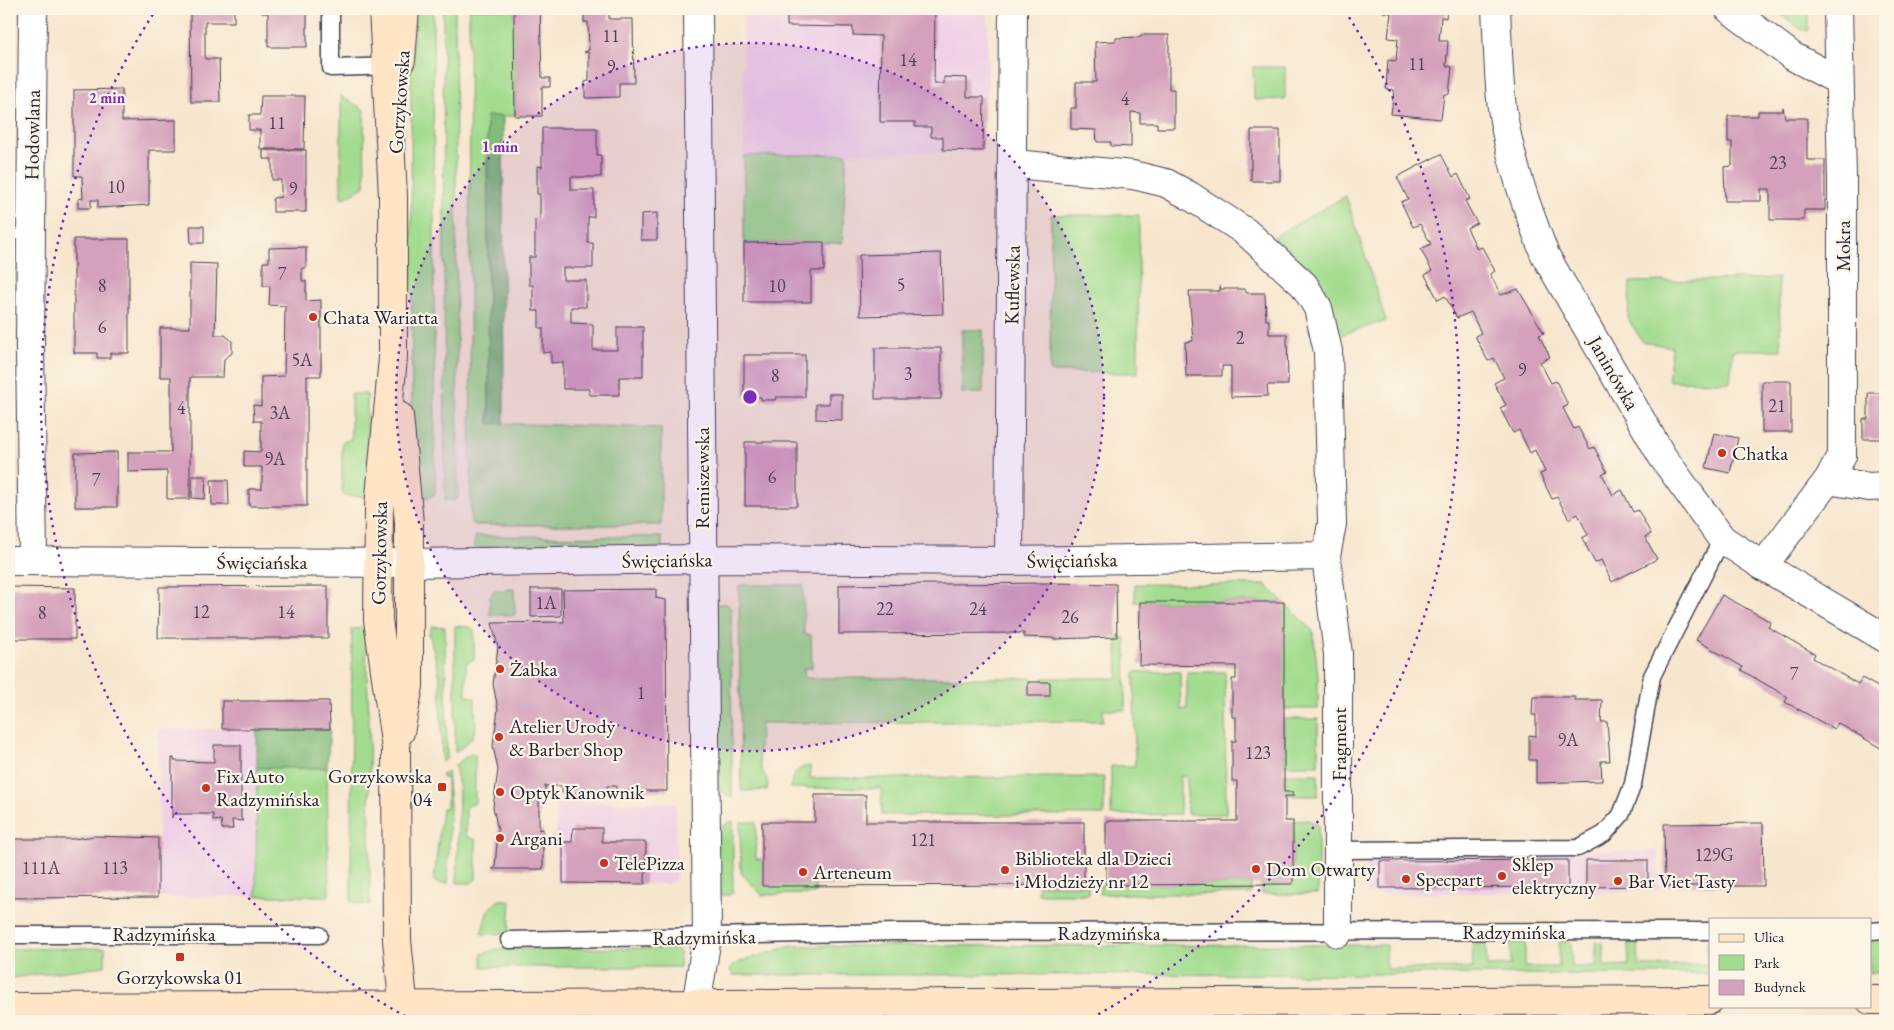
<svg xmlns="http://www.w3.org/2000/svg" width="1894" height="1030" font-family="'EB Garamond',serif">
  <style>
    .built { fill: #efd0e6 }
    .green { fill: #a3dc8f; stroke: #627f65 }
    .forest { fill: #82bc7a; stroke: #526f5a }
    .building { fill: #d4a0bb }
    .lines { fill: none; stroke-linecap: round; stroke-linejoin: round }
    .lane-casing { stroke: #423f51; stroke-width: 19 }
    .street-casing { stroke: #423f51; stroke-width: 30 }
    .secondary-casing { stroke: #423f51; stroke-width: 30 }
    .lane { stroke: #fff; stroke-width: 16 }
    .street { stroke: #fff; stroke-width: 28 }
    .secondary { stroke: #ffe4c6; stroke-width: 28 }
    .ring { fill: none; stroke: #7b2cbf; stroke-width: 2.5; stroke-dasharray: 2.5 5 }
    .poi-dot { fill: #c8321e; stroke: #fcf5e5; stroke-width: 2 }
    .labels { text-anchor: middle; stroke-width: 4.5; stroke-linejoin: round; paint-order: stroke }
    .number-label { font-size: 18px; fill: #4e425b }
    .street-label { font-size: 20px; fill: #22223b; stroke: #fcf5e5 }
    .poi-label { font-size: 20px; fill: #22223b; stroke: #fcf5e5; text-anchor: start }
    .centre { fill: #7b2cbf; stroke: #fcf5e5; stroke-width: 2.5 }
    .ring-label { font-size: 15px; text-anchor: middle; font-weight: bold; fill: #7b2cbf; stroke: #fcf5e5; stroke-width: 4.5; stroke-linejoin: round; paint-order: stroke }
  </style>
  <rect width="100%" height="100%" fill="#fcf5e5"/>
  <filter id="ink" filterUnits="userSpaceOnUse"><feTurbulence type="fractalNoise" baseFrequency=".02" numOctaves="2"/><feDisplacementMap in="SourceGraphic" scale="10" xChannelSelector="R" yChannelSelector="G"/><feConvolveMatrix kernelMatrix="1 2 1 2 8 2 1 2 1" color-interpolation-filters="sRGB"/></filter>
  <filter id="wash" filterUnits="userSpaceOnUse"><feTurbulence type="fractalNoise" baseFrequency=".0096" numOctaves="4" result="noise"/><feDisplacementMap in="SourceGraphic" scale="20" xChannelSelector="R" yChannelSelector="G"/><feGaussianBlur stdDeviation="1.12" result="paint"/><feColorMatrix in="noise" values="0 0 0 0 0 0 0 0 0 0 0 0 0 0 0 0 0 1.4 0 .05"/><feComposite in="paint" operator="in"/></filter>
  <g filter="url(#wash)">
    <rect width="100%" height="100%" fill="#f7e6ce"/>
    <!-- built -->
    <path class="built" d="M743 9H988V97L984 98 983 151 744 156Z
      M159 729H257L256 896 158 897Z
      M556 802 676 803V879L670 884 556 883Z
      M1658 851 1659 891 1367 894 1366 854Z"/>
    <!-- green -->
    <path class="green" d="M415 9H433L435 494 429 497 419 498 412 430 411 68Z
      M443 9H455L458 498 456 500H445Z
      M469 9H514L515 116 487 117 489 423 661 428V525H475L471 523Z
      M1774 9H1824L1825 10 1808 11V31L1800 29Z
      M1253 67H1285V99L1254 100Z
      M341 96 364 110 365 186 345 198 341 197Z
      M847 154 842 243H744V156Z
      M1346 196 1386 321 1337 336 1268 240Z
      M1051 215H1139L1138 373 1050 372Z
      M9 225H16L17 303H9Z
      M1778 278 1781 350H1733L1730 382 1668 381 1672 347 1643 342 1628 319 1630 282Z
      M962 330H983V393H962Z
      M351 394H367L368 496H345L342 492V442L351 439Z
      M476 536 662 537V548H473Z
      M1135 584 1266 585 1313 631 1318 676V709H1284L1283 602H1135Z
      M739 585H803L804 634 811 635 812 668H804L805 678H1033L1034 682H1043V678H1118L1117 637 1126 638 1125 710H1103V721L761 723C760 735 757 756 761 768 764 776 770 780 767 790L741 791Z
      M514 589 515 615H490V596L495 590Z
      M714 604H727L731 609 732 798 718 789Z
      M432 626 445 627 447 758 442 762 440 677 429 633Z
      M455 626 470 627 474 630V659L466 663V695L475 698C475 728 482 734 455 752Z
      M365 628 369 717 370 904H358L351 901 352 629Z
      M1134 672H1180L1181 710 1187 709V672H1225L1226 814H1187V777L1180 776V814L1111 815V766H1135Z
      M1284 719H1318V765H1285Z
      M472 753 475 755V803L466 807V836L476 840V879L471 883H457L459 787 455 765Z
      M810 766V778L1104 777V815H882L881 788H791C791 775 797 767 810 766Z
      M257 768H327L329 896H256Z
      M447 771 450 805 448 883H436L434 880 442 808H447V778H442V774Z
      M1284 774H1318V796H1293V792H1284Z
      M1308 820 1318 825V894H1261V884H1293V821Z
      M733 821V892L730 895H716L717 832 727 823Z
      M740 822H756V859H762L815 886V894L762 895 741 873Z
      M1251 884V894H1100V885Z
      M1038 885H1088V894H1038Z
      M499 900H511L509 933 481 934 488 910Z
      M1559 942H1571L1572 967 1596 966V942L1603 943 1605 966 1629 965 1628 942 1638 944 1639 966 1707 964V942H1710V974L733 975 730 969 736 963 792 946 1386 945V969L1473 968 1472 944H1486L1487 966 1511 965 1510 943H1525V967H1559Z
      M1870 942H1885V973H1870Z
      M105 948V966L9 978V949Z
      M675 948 680 952V967H482V954L498 949Z"/>
    <!-- forest -->
    <path class="forest" d="M487 116H503L504 423 489 424Z
      M257 729H330L327 768H257Z"/>
    <g id="blocks">
      <!-- building -->
      <path class="building" d="M190 9H234V22H205V59H219L220 102H191Z
        M262 9H299V12H307V47H268V13H262Z
        M514 9H540L542 78H550V87H542V116H515Z
        M584 9H609V19H633L634 83H619V97L585 98V82L589 81V53L584 52 589 50 588 22H584Z
        M787 9H935L934 84H944V77L967 78V97H984L983 151 943 150V137H931V127H915V122H880L881 36 853 35V27L787 26Z
        M1383 9H1447L1446 18 1441 17 1439 41H1448L1446 66 1452 67 1449 94H1444L1441 119 1391 114 1394 90 1386 89 1388 60 1396 61 1398 39 1388 38 1391 13 1383 12Z
        M1141 35H1169V89H1174V128H1157V123H1140V113L1131 112V147L1111 146V142H1097L1096 130 1071 129V108H1076V82H1096L1095 42 1116 41V38L1141 37Z
        M122 89V121L176 120V150H149V205L98 208V200H91V208H78V199L83 198 82 176H74V90Z
        M261 96H305L304 149H260V130H249V115H260Z
        M1783 107 1785 118H1807V160H1825V210H1804V220H1770V189H1761V201H1725L1724 167 1732 166V142H1728V116H1758V111H1783Z
        M542 128H597V155H601V177H571V190H594V217H588V243H593V268H563V280H586V307H571V323L593 324V350H617V327H643V377H619V395H589V389H563V362L551 363V352L543 353V328H539V311H533V285H529V257H535V220L540 219V194H537V166L542 167Z
        M1251 130H1280V181H1251Z
        M263 150H306V212H273V198L281 197V180H272V159H263Z
        M1441 154 1453 177 1458 174 1470 199 1465 201 1477 223 1467 228 1477 249 1482 247 1495 271 1490 274 1501 295 1518 289 1544 333 1539 335 1550 357 1540 362 1551 383 1556 381 1568 405 1563 408 1574 429 1578 427 1590 449 1594 447 1607 472 1602 474 1613 495 1622 490 1633 512 1638 510 1651 534 1645 537 1657 559 1612 582 1601 560 1595 563 1582 538 1588 535 1578 514 1569 519 1557 497 1552 499 1540 474 1545 472 1535 450 1530 453 1519 430 1513 433 1500 408 1506 405 1494 383 1504 378 1494 358 1488 361 1475 336 1481 333 1471 312 1457 318 1445 296 1438 300 1425 275 1432 271 1421 249 1431 244 1420 224 1413 227 1401 202 1408 199 1397 177Z
        M657 213V240H641V214Z
        M190 226H204V243H191Z
        M74 239H129V353H110V358H97V353H74Z
        M810 242H824V271H811V302H744V243Z
        M306 247V268H302V281H306V301L321 300V376H307V506H249V489H262V467H244V451L261 452V421H254L253 405 261 406V377L284 376 285 306 269 305 270 286H263V262H269V248Z
        M941 253 943 314 860 316 859 255Z
        M190 263 217 264 215 335H225L232 341V353L224 359 223 377H190V499H167V471L128 472V452H171V377H160V328H190Z
        M1220 286 1221 289H1245L1246 293H1265L1266 320H1269V334H1287L1288 385H1267L1268 396 1231 397V366H1222V376H1186L1185 342 1193 341 1189 291H1220Z
        M875 348H941V399H875Z
        M744 355H805V397H776L775 400H761V397H744Z
        M1762 381H1791V432H1762Z
        M1868 393H1885V439H1863V419H1868Z
        M829 394H842V420L816 419V404H829Z
        M1714 433 1738 438 1730 473 1706 468Z
        M745 442H797V506H745Z
        M117 452V507H75V453Z
        M192 476H206L205 499 192 498Z
        M211 480H228L229 505H212Z
        M1050 583 1116 584 1117 637 1053 639V638L1024 637V633L839 634V585Z
        M328 586V638H158L159 587Z
        M9 587 75 588V639H9Z
        M531 589H561V616L531 617Z
        M656 589V598L666 600 667 791H616V786H607V793H562V786H545V793L539 794V830L543 829V869H492L495 867 498 830 493 807 498 770 493 746 498 709 493 684 498 647 492 623 564 622 563 590Z
        M1722 595 1771 622 1768 627 1815 654 1813 658 1858 684 1862 678 1885 691 1884 750 1838 723 1834 729 1785 702 1788 697 1741 670 1743 667 1696 640Z
        M1140 602H1284V792H1293V796H1285V821H1293V884L1106 885V821H1237V781H1232V741H1236V717H1232V679H1236V666L1139 665Z
        M1028 682H1050V696H1028Z
        M1533 697H1575V700H1602L1601 722H1607L1610 761H1601L1602 781 1536 783V760H1529V735L1536 736V715H1532Z
        M222 701H329L330 729H222Z
        M214 745H241V818L243 821 232 820 233 829H222L221 820 213 821V814H173L172 818V758H174V761L214 762Z
        M815 795H866V822H1084V885L762 886V822H815Z
        M1763 823 1764 886H1665L1664 824Z
        M573 828H602V842H646L645 884 563 883V842H572Z
        M95 836 158 838V897L9 898V839H73Z
        M1568 860V887L1380 888V861Z
        M1586 860H1648V886L1586 887Z"/>
    </g>
  </g>
  <g filter="url(#ink)">
    <use href="#blocks" fill-opacity="0" stroke="#423f51" stroke-width="1"/>
    <g class="lines">
      <!-- lane casing -->
      <g class="lane-casing">
        <path id="lane" d="M331 9V68L394 66
          M1339 850 1578 848 1604 834 1621 815 1633 784 1652 676 1722 539
          M1870 931 1885 930
          M9 935H319
          M509 940 898 932 1710 931"/>
      </g>
      <!-- street casing -->
      <g class="street-casing">
        <path id="street" d="M1496 9C1498 42 1498 75 1502 108 1509 158 1527 208 1545 255L1662 456 1722 539 1763 566 1885 638
          M1729 9 1792 56 1839 81
          M1014 164 1133 175 1166 183 1190 196 1246 232 1304 285 1318 308 1328 351 1332 524 1326 556 1338 654V933
          M1828 480 1869 487 1885 486
          M33 560 30 348 33 9
          M9 561 408 563 701 559 1009 561 1326 556
          M1009 561 1013 9
          M1763 566 1828 480 1842 456V179L1838 9
          M696 1006 707 937 698 9"/>
      </g>
      <!-- secondary casing -->
      <g class="secondary-casing">
        <path id="secondary" d="M383 9 393 196V358L379 507 378 620 396 749 397 940 405 1021
          M401 60 405 9
          M399 416 409 523V686L400 732
          M1870 1000H1885
          M9 1007 1710 1000"/>
      </g>
      <!-- lane -->
      <use href="#lane" class="lane"/>
      <!-- street -->
      <use href="#street" class="street"/>
      <!-- secondary -->
      <use href="#secondary" class="secondary"/>
    </g>
  </g>
  <!-- distance rings -->
  <circle cx="750" cy="397" r="354" fill="#7b2cbf" fill-opacity=".12"/>
  <g class="ring">
    <circle cx="750" cy="397" r="354"/>
    <path d="M412 1020A709 709 0 0 1 155 11M1345 11A709 709 0 0 1 1088 1020"/>
  </g>
  <!-- markers -->
  <g class="poi-dot">
    <circle cx="313" cy="317" r="5"/>
    <circle cx="1722" cy="453" r="5"/>
    <circle cx="500" cy="669" r="5"/>
    <circle cx="499" cy="737" r="5"/>
    <rect x="437" y="782" width="10" height="10" rx="2.5"/>
    <circle cx="206" cy="788" r="5"/>
    <circle cx="500" cy="792" r="5"/>
    <circle cx="500" cy="838" r="5"/>
    <circle cx="604" cy="863" r="5"/>
    <circle cx="1256" cy="869" r="5"/>
    <circle cx="1005" cy="870" r="5"/>
    <circle cx="803" cy="872" r="5"/>
    <circle cx="1502" cy="876" r="5"/>
    <circle cx="1406" cy="879" r="5"/>
    <circle cx="1618" cy="881" r="5"/>
    <rect x="175" y="952" width="10" height="10" rx="2.5"/>
  </g>
  <g class="labels">
    <!-- number labels -->
    <g class="number-label">
      <text x="611" y="42">11</text>
      <text x="908" y="66">14</text>
      <text x="1417" y="70">11</text>
      <text x="611" y="73">9</text>
      <text x="1125" y="105">4</text>
      <text x="277" y="129">11</text>
      <text x="1778" y="169">23</text>
      <text x="116" y="193">10</text>
      <text x="293" y="195">9</text>
      <text x="282" y="280">7</text>
      <text x="901" y="291">5</text>
      <text x="102" y="292">8</text>
      <text x="777" y="292">10</text>
      <text x="102" y="333">6</text>
      <text x="1240" y="344">2</text>
      <text x="302" y="366">5A</text>
      <text x="1522" y="376">9</text>
      <text x="908" y="380">3</text>
      <text x="775" y="382">8</text>
      <text x="1777" y="412">21</text>
      <text x="181" y="414">4</text>
      <text x="280" y="419">3A</text>
      <text x="275" y="465">9A</text>
      <text x="772" y="483">6</text>
      <text x="96" y="486">7</text>
      <text x="546" y="609">1A</text>
      <text x="885" y="615">22</text>
      <text x="978" y="615">24</text>
      <text x="201" y="618">12</text>
      <text x="286" y="618">14</text>
      <text x="42" y="619">8</text>
      <text x="1070" y="623">26</text>
      <text x="1794" y="680">7</text>
      <text x="641" y="699">1</text>
      <text x="1568" y="746">9A</text>
      <text x="1258" y="759">123</text>
      <text x="923" y="846">121</text>
      <text x="1714" y="861">129G</text>
      <text x="41" y="874">111A</text>
      <text x="115" y="874">113</text>
    </g>
    <!-- street labels -->
    <g class="street-label">
      <text transform="translate(399 102) rotate(-86)" y="7">Gorzykowska</text>
      <text transform="translate(32 135) rotate(-89)" y="7">Hodowlana</text>
      <text transform="translate(1843 246) rotate(-90)" y="7">Mokra</text>
      <text transform="translate(1012 285) rotate(-89)" y="7">Kuflewska</text>
      <text transform="translate(1614 373) rotate(60)" y="7">Janinówka</text>
      <text transform="translate(702 478) rotate(-90)" y="7">Remiszewska</text>
      <text transform="translate(379 553) rotate(-89)" y="7">Gorzykowska</text>
      <text transform="translate(667 560) rotate(-1)" y="7">Święciańska</text>
      <text transform="translate(1072 560) rotate(-1)" y="7">Święciańska</text>
      <text x="262" y="569">Święciańska</text>
      <text transform="translate(1339 744) rotate(-90)" y="7">Fragment</text>
      <text x="1514" y="939">Radzymińska</text>
      <text x="1109" y="940">Radzymińska</text>
      <text x="164" y="941">Radzymińska</text>
      <text transform="translate(704 937) rotate(-1)" y="7">Radzymińska</text>
    </g>
    <!-- poi labels -->
    <g class="poi-label">
      <text x="323" y="324">Chata Wariatta</text>
      <text x="1732" y="460">Chatka</text>
      <text x="510" y="676">Żabka</text>
      <text x="509" y="733">Atelier Urody<tspan x="509" dy="23">&amp; Barber Shop</tspan></text>
      <text x="216" y="783">Fix Auto<tspan x="216" dy="23">Radzymińska</tspan></text>
      <text x="432" y="783" text-anchor="end">Gorzykowska<tspan x="432" dy="23">04</tspan></text>
      <text x="510" y="799">Optyk Kanownik</text>
      <text x="510" y="845">Argani</text>
      <text x="1015" y="865">Biblioteka dla Dzieci<tspan x="1015" dy="23">i Młodzieży nr 12</tspan></text>
      <text x="614" y="870">TelePizza</text>
      <text x="1512" y="871">Sklep<tspan x="1512" dy="23">elektryczny</tspan></text>
      <text x="1266" y="876">Dom Otwarty</text>
      <text x="813" y="879">Arteneum</text>
      <text x="1416" y="886">Specpart</text>
      <text x="1628" y="888">Bar Viet Tasty</text>
      <text x="180" y="984" text-anchor="middle">Gorzykowska 01</text>
    </g>
  </g>
  <circle cx="750" cy="397" r="8" class="centre"/>
  <g class="ring-label">
    <text x="107" y="103">2 min</text>
    <text x="500" y="152">1 min</text>
  </g>
  <!-- margin -->
  <rect width="1894" height="1030" fill="none" stroke="#fcf5e5" stroke-width="30"/>
  <!-- legend -->
  <rect x="1709" y="918" width="162" height="90" fill="#fcf5e5" stroke="#a5a1a1"/>
  <rect x="1719" y="934" width="25" height="8" fill="#ffe4c6" stroke="#a5a1a1"/>
  <text x="1754" y="942" font-size="15" fill="#22223b">Ulica</text>
  <rect x="1719" y="955" width="25" height="15" fill="#a3dc8f" stroke="#a5a1a1"/>
  <text x="1754" y="968" font-size="15" fill="#22223b">Park</text>
  <rect x="1719" y="980" width="25" height="15" fill="#d4a0bb" stroke="#a5a1a1"/>
  <text x="1754" y="992" font-size="15" fill="#22223b">Budynek</text>
</svg>
